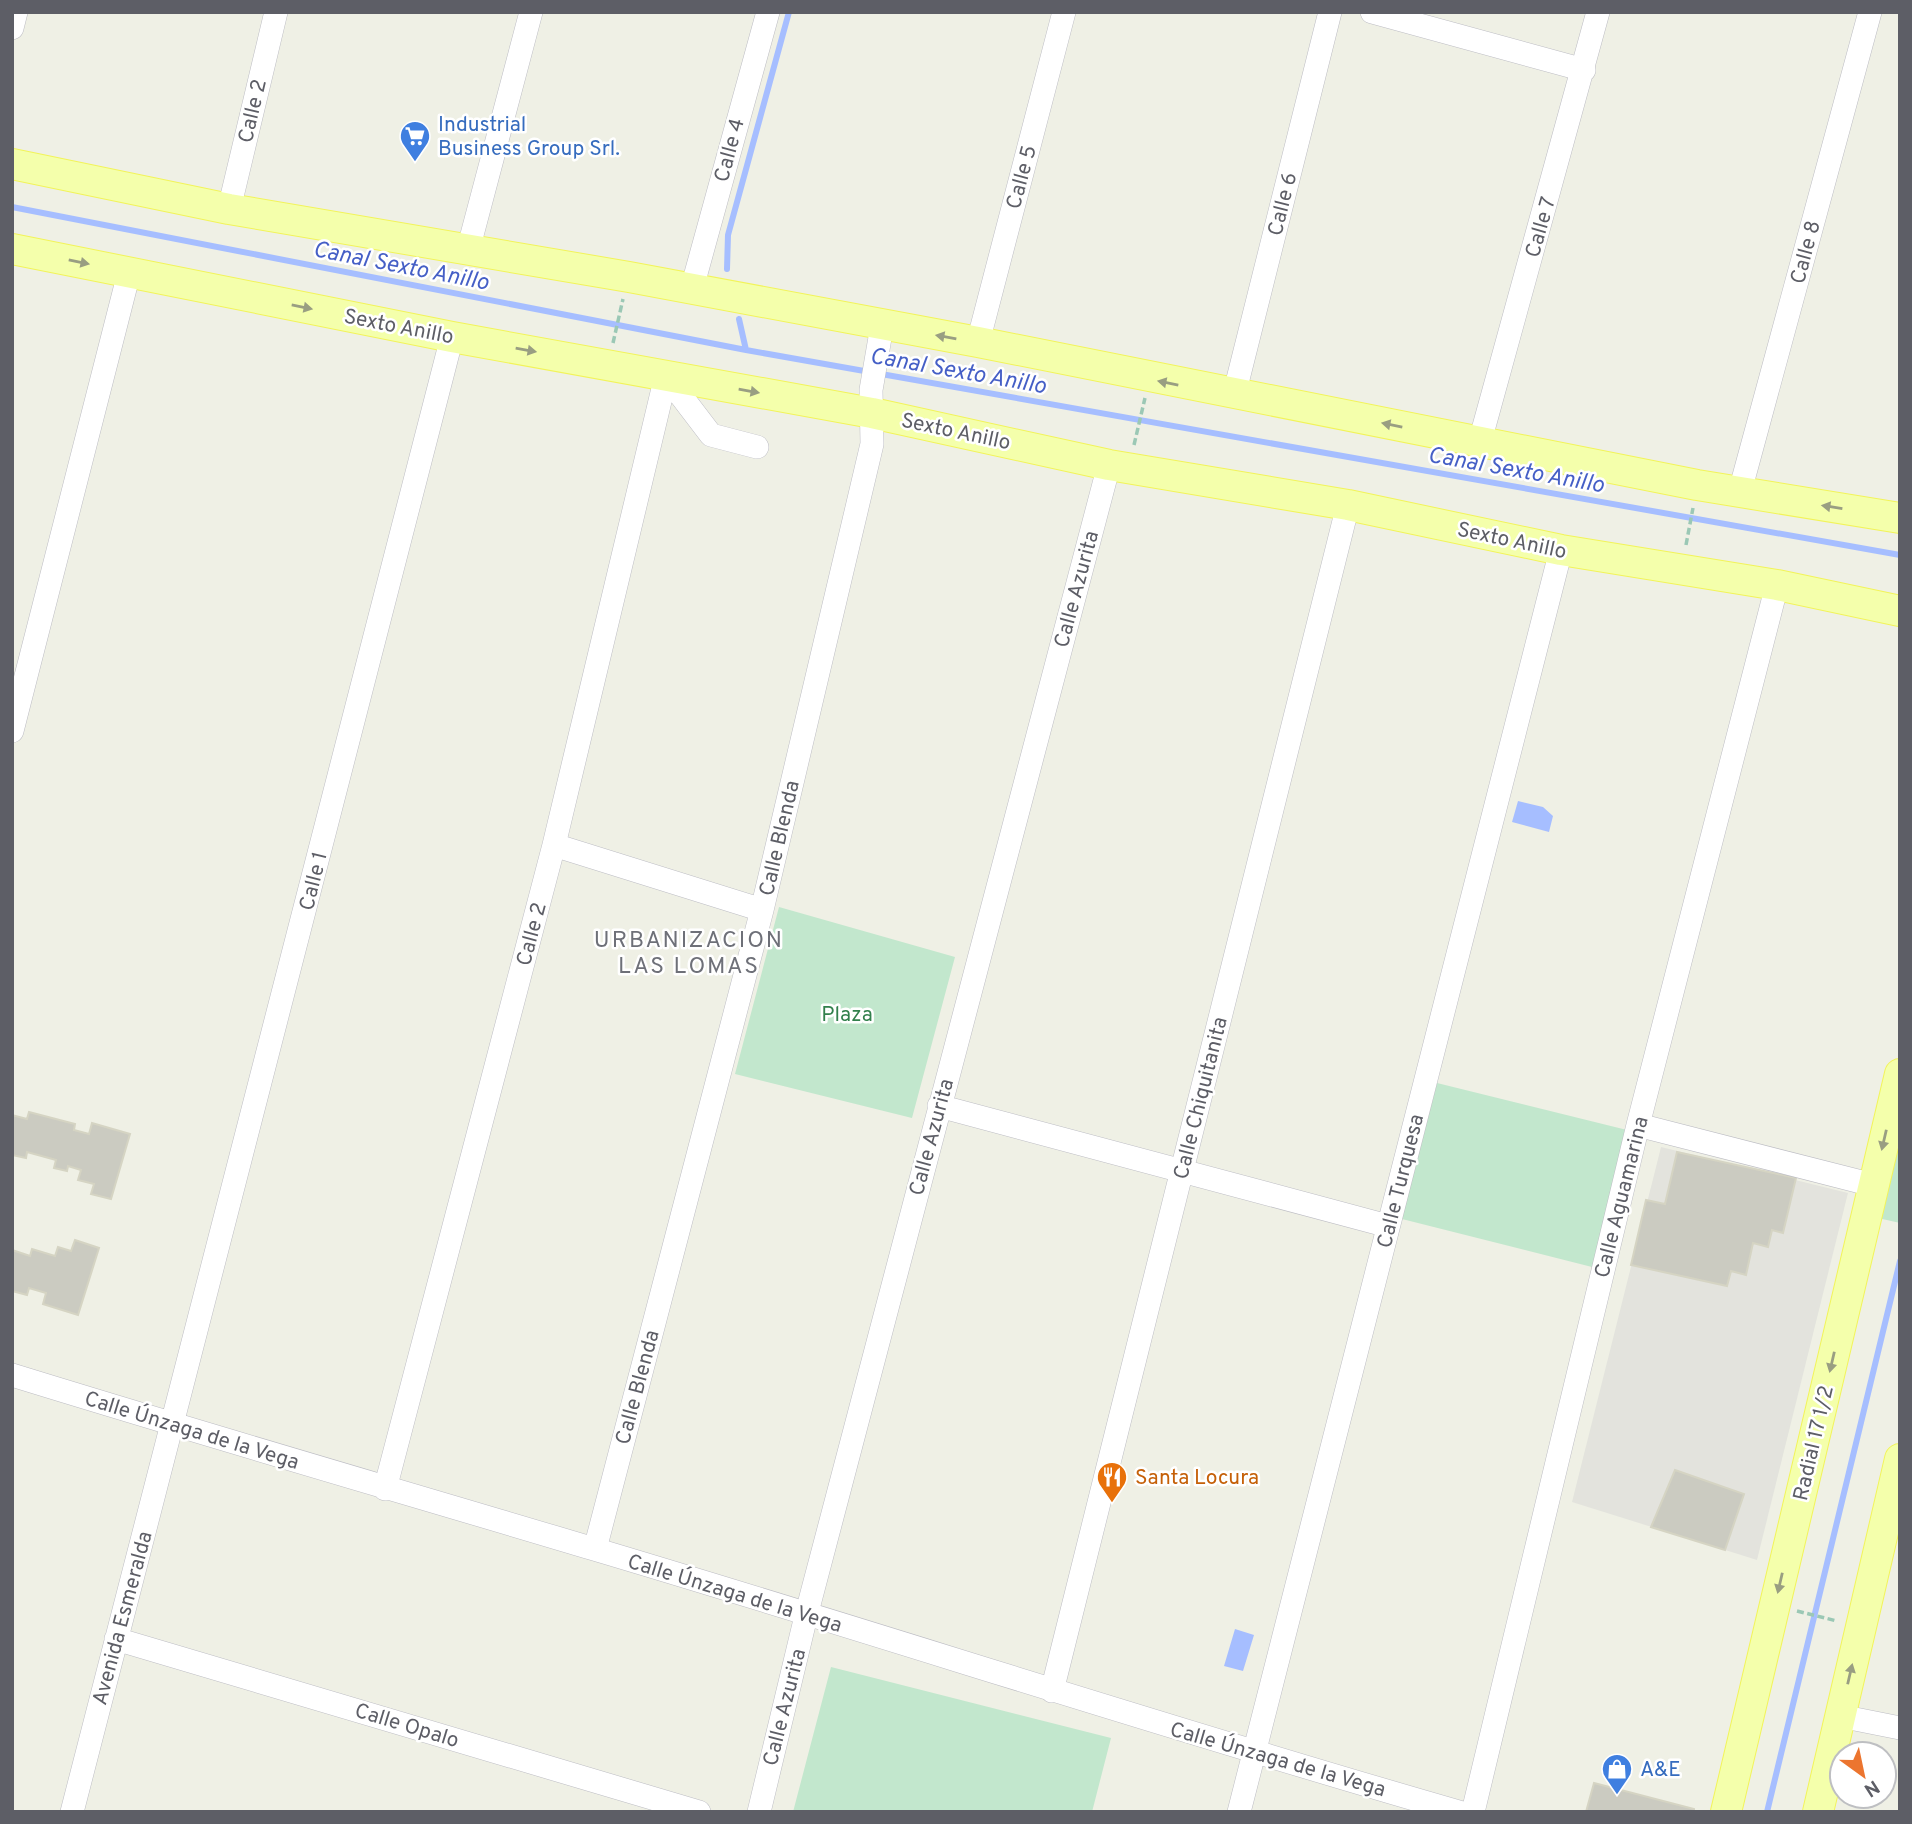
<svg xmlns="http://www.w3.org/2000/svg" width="1912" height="1824" font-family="Overpass,sans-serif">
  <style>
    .industrial { fill: #e3e3dd }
    .green { fill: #c2e7cd }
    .water { fill: #a6beff }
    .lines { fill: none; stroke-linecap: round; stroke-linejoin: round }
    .stream { stroke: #a6beff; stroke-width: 6 }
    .building { fill: #cbcbc1; stroke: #d5d4c3; stroke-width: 2 }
    .minor-casing { stroke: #bdbdc4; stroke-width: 24 }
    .major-casing { stroke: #f2f45a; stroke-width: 32 }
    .path { stroke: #9bc8b5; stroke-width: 3.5; stroke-dasharray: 7 3.5; stroke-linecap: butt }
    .minor { stroke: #fff; stroke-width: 23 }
    .major { stroke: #f4ffab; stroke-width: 30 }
    .oneway { fill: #999e82 }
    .labels { text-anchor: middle; stroke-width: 5; stroke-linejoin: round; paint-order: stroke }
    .street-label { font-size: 21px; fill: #5d5e66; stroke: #fff }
    .shop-label { font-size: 21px; fill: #366cbe; stroke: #fff; text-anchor: start }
    .park-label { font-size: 21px; fill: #32804c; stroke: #fff }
    .food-label { font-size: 21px; fill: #c56008; stroke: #fff; text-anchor: start }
    .water-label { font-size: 23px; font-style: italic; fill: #455fc6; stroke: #fff }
    .neighbourhood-label { font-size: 23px; letter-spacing: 2px; fill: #6e7078; stroke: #fff }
  </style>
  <rect width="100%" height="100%" fill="#eff0e5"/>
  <!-- industrial -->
  <path class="industrial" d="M1661 1147 1848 1193 1757 1560 1572 1502Z"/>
  <!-- green -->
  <path class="green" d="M779 907 955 957 912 1118 735 1074Z
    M1437 1083 1627 1130 1592 1267 1402 1219Z
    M1900 1127V1223L1878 1218Z
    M831 1667 1111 1738 1092 1812H793Z"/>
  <!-- water -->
  <path class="water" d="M1518 801 1543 807 1553 816 1549 832 1512 822Z
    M1235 1629 1254 1635 1243 1671 1224 1666Z"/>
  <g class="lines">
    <!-- stream -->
    <path class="stream" d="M12 207 746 350 1900 555
      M727 269 728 235 789 12
      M739 319 746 350
      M1767 1812 1900 1261"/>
  </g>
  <!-- building -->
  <path class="building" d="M29 1112 75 1124 74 1130 89 1134 92 1123 130 1134 111 1199 91 1194 94 1184 78 1180 81 1170 68 1166 67 1171 54 1168 56 1160 27 1152 26 1158 12 1155V1115L27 1119Z
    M1677 1152 1796 1178 1783 1233 1772 1230 1768 1247 1753 1243 1746 1275 1731 1271 1727 1286 1631 1265 1646 1200 1665 1204Z
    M75 1240 99 1248 78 1315 43 1304 46 1293 29 1288 27 1295 12 1291V1250L30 1256 32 1249 55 1256 58 1247 71 1251Z
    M1675 1470 1744 1494 1725 1550 1651 1527Z
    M1594 1783 1694 1809V1812H1586Z"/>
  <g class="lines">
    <!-- minor casing -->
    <g class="minor-casing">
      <path id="minor" d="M1372 12 1584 70
        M12 28 16 12
        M229 209 276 12
        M468 250 531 12
        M692 288 768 12
        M978 342 1064 12
        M666 376 711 435 757 447
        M1234 395 1330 12
        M1480 441 1598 12
        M1740 491 1870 12
        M12 731 129 273
        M554 845 762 910
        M939 1106 1388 1226
        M1638 1125 1873 1185
        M12 1375C206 1435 400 1491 594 1549 883 1635 1169 1729 1459 1812
        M385 1489 554 845 666 376
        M595 1549 762 910 872 444 871 390 882 326
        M116 1639 699 1812
        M1052 1691 1348 505
        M1840 1716 1900 1728
        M72 1812 452 337
        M759 1812 806 1616 1109 465
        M1239 1812 1561 550
        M1473 1812 1638 1125 1777 585"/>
    </g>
    <!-- major casing -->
    <g class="major-casing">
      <path id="major" d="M12 164 229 209 629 277 978 342 1697 485 1900 518
        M12 249 452 337 872 413 1109 465 1348 505 1561 550 1777 585 1900 611
        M1726 1812 1900 1074
        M1818 1812 1900 1459"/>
    </g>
    <!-- path -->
    <path class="path" d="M613 343 623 299
      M1134 445 1145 398
      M1686 545 1693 508
      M1797 1611 1837 1621"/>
    <!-- minor -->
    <use href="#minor" class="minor"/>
    <!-- major -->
    <use href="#major" class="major"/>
  </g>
  <!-- one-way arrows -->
  <defs><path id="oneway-solid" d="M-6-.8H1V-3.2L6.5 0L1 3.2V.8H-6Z" transform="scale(1.75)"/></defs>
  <g class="oneway">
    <use href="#oneway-solid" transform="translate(79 262) rotate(12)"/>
    <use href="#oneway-solid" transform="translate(302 307) rotate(11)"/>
    <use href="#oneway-solid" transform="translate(946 337) rotate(-170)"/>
    <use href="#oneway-solid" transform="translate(526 350) rotate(10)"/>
    <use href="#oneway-solid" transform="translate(1168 383) rotate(-169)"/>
    <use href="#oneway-solid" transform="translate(749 391) rotate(10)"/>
    <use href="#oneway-solid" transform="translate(1392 425) rotate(-169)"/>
    <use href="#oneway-solid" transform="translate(1832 507) rotate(-171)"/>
    <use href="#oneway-solid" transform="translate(1884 1140) rotate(103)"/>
    <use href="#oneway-solid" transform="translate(1832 1362) rotate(103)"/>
    <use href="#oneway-solid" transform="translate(1780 1583) rotate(103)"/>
    <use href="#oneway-solid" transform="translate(1850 1674) rotate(-77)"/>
  </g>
  <!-- icons -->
  <defs>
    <g id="supermarket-pin" transform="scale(1.575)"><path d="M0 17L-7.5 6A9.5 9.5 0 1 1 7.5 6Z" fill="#3f7fe0" stroke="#fff"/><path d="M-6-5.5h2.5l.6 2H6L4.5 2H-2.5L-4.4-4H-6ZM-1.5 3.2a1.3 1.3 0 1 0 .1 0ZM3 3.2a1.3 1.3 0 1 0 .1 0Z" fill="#fff"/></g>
    <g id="restaurant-pin" transform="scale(1.575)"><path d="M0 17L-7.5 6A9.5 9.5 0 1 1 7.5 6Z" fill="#e8710a" stroke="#fff"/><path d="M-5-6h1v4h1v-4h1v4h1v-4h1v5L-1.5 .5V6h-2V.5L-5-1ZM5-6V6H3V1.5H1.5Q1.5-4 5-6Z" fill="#fff"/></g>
    <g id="shop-pin" transform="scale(1.575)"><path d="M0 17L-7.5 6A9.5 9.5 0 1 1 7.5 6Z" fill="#3f7fe0" stroke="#fff"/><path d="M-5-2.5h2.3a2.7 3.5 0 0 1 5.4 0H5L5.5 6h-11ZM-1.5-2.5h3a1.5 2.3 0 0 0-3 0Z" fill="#fff"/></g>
  </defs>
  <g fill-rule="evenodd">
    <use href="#supermarket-pin" x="415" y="136"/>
    <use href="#restaurant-pin" x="1112" y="1477"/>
    <use href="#shop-pin" x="1617" y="1769"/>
  </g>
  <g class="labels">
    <!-- street labels -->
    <g class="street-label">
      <text transform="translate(252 111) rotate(-77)" y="7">Calle 2</text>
      <text transform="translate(729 150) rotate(-75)" y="7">Calle 4</text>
      <text transform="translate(1021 177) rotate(-75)" y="7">Calle 5</text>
      <text transform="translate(1282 204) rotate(-76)" y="7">Calle 6</text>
      <text transform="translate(1540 227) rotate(-74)" y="7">Calle 7</text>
      <text transform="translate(1805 252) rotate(-75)" y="7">Calle 8</text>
      <text transform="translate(399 326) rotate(11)" y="7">Sexto Anillo</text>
      <text transform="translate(956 431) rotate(12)" y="7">Sexto Anillo</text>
      <text transform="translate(1512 540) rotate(12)" y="7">Sexto Anillo</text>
      <text transform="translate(1076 589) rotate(-75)" y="7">Calle Azurita</text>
      <text transform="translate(779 838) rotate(-77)" y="7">Calle Blenda</text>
      <text transform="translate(313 881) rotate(-76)" y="7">Calle 1</text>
      <text transform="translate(531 934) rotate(-75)" y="7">Calle 2</text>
      <text transform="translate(1200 1098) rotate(-76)" y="7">Calle Chiquitanita</text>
      <text transform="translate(931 1137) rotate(-75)" y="7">Calle Azurita</text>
      <text transform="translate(1400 1181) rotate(-76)" y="7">Calle Turquesa</text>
      <text transform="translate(1621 1197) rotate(-76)" y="7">Calle Aguamarina</text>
      <text transform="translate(637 1387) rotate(-75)" y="7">Calle Blenda</text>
      <text transform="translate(192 1430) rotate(17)" y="7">Calle Únzaga de la Vega</text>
      <text transform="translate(1813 1443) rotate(-77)" y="7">Radial 17 1/2</text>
      <text transform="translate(735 1593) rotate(17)" y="7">Calle Únzaga de la Vega</text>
      <text transform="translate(122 1618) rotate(-75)" y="7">Avenida Esmeralda</text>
      <text transform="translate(784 1707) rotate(-76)" y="7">Calle Azurita</text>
      <text transform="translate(407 1725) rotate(17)" y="7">Calle Opalo</text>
      <text transform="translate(1278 1759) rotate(16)" y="7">Calle Únzaga de la Vega</text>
    </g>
    <!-- shop labels -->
    <g class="shop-label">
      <text x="438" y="131">Industrial<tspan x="438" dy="24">Business Group Srl.</tspan></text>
      <text x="1640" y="1776">A&amp;E</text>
    </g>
    <!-- park labels -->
    <g class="park-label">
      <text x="847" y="1021">Plaza</text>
    </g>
    <!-- food labels -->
    <g class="food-label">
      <text x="1135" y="1484">Santa Locura</text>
    </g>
    <!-- water labels -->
    <g class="water-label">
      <text transform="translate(401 265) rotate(11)" y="8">Canal Sexto Anillo</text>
      <text transform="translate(958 370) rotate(10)" y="8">Canal Sexto Anillo</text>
      <text transform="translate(1516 469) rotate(10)" y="8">Canal Sexto Anillo</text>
    </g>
    <!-- neighbourhood labels -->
    <g class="neighbourhood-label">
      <text x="689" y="947">URBANIZACION<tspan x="689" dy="26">LAS LOMAS</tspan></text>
    </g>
  </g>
  <!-- border -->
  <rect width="1912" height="1824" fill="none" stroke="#5d5e66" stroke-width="28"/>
  <!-- north arrow -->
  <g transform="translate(1863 1775) rotate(147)"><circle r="33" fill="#ffffff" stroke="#bebfc2" stroke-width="2"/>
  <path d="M0-5L12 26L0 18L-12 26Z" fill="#ec752f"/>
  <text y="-10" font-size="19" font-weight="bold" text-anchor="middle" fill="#5d5e66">N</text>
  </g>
</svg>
